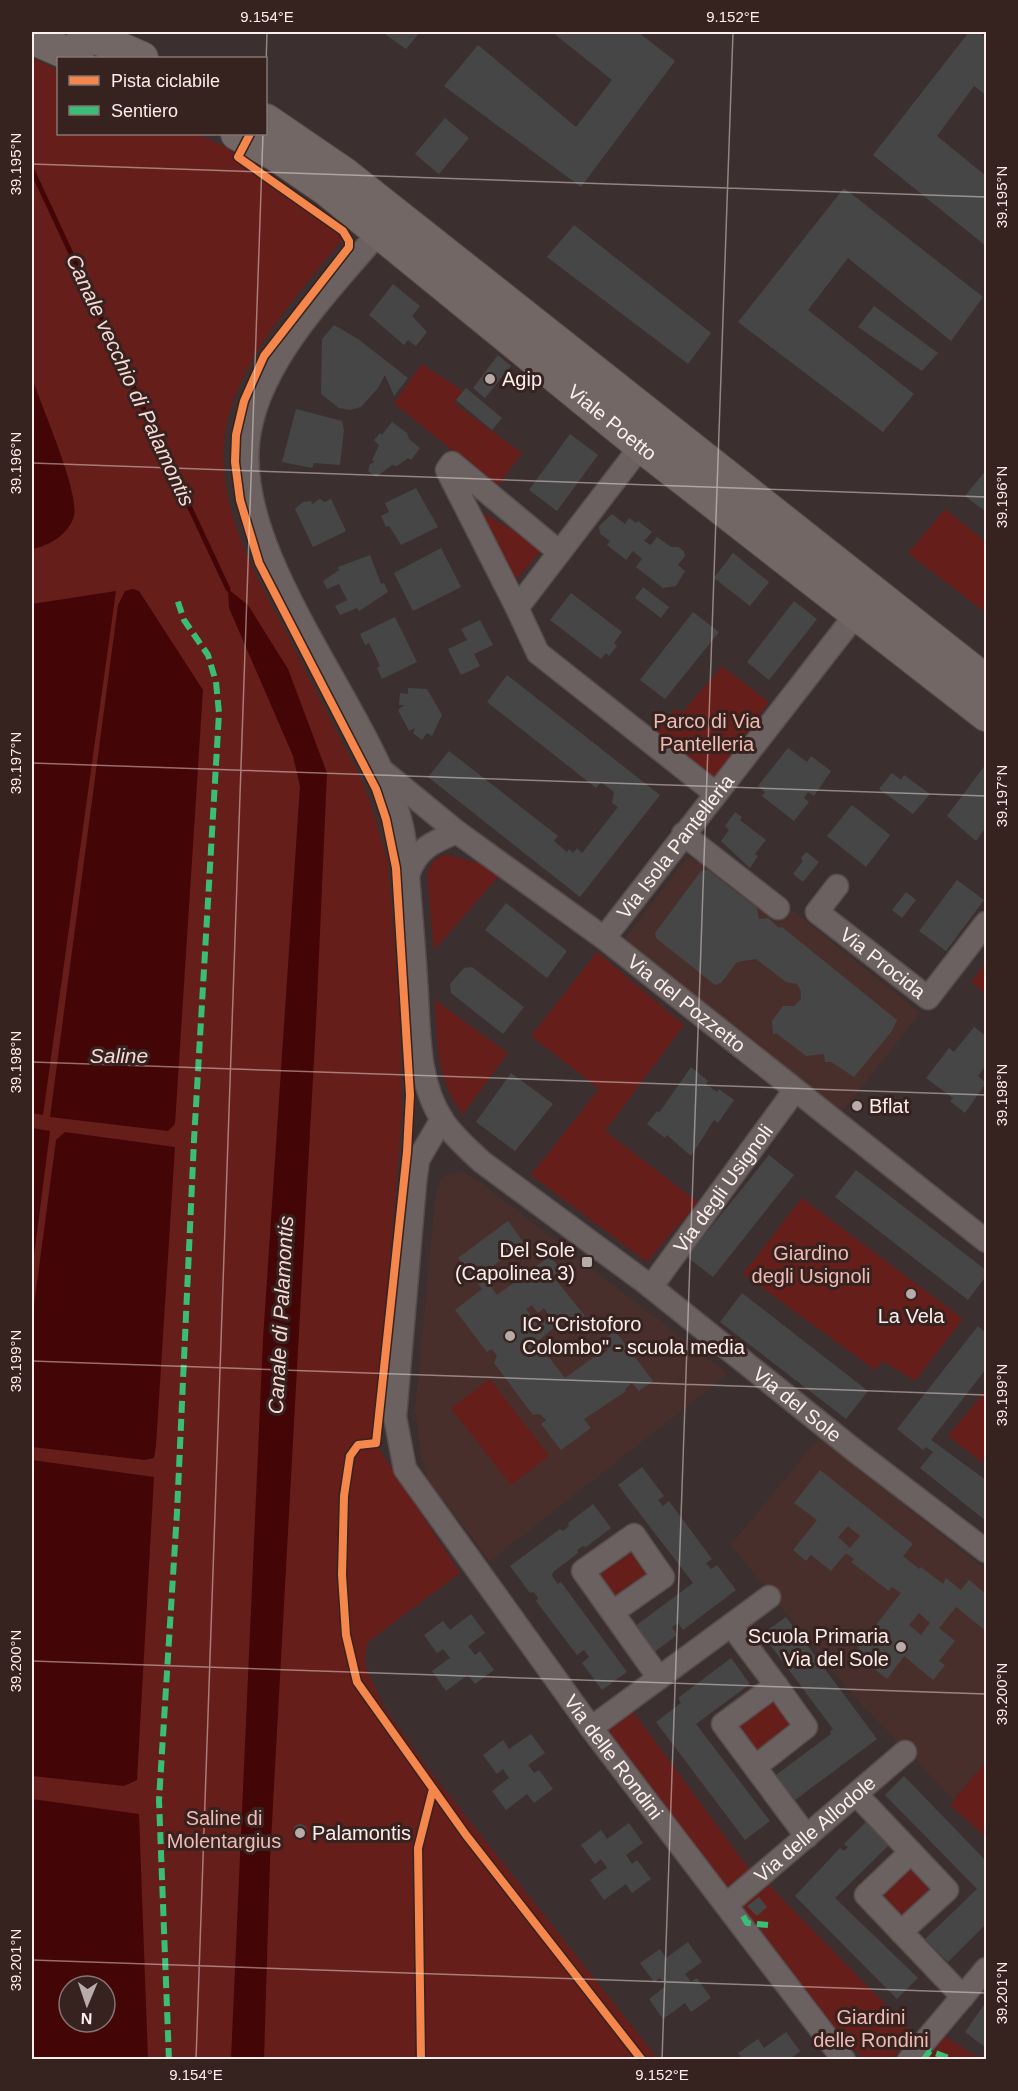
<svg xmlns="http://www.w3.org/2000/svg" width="1018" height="2091" font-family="Arial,sans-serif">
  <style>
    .built { fill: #492f2c }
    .green { fill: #661e1a; fill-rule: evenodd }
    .water { fill: #440507; fill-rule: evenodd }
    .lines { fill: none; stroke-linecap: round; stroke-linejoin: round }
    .stream { stroke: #440507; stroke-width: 5 }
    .building { fill: #474647; fill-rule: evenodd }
    .street-casing { stroke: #564c4b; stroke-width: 25 }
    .secondary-casing { stroke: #564c4b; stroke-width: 34 }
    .street { stroke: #6a6160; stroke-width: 22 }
    .secondary { stroke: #736766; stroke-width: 32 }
    .quiet { stroke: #3abd76; stroke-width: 6; stroke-dasharray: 12 6; stroke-linecap: butt }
    .cycleway-casing { stroke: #36221f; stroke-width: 11 }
    .cycleway { stroke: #f5874c; stroke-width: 8 }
    .ticks { fill: none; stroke: #fceeec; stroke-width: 1.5; stroke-opacity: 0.45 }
    .poi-dot { fill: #b8acaa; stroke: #36221f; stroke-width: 2 }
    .labels { text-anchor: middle; stroke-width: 6; stroke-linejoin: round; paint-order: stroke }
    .poi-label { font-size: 20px; fill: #fceeec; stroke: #36221f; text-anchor: start }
    .street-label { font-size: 20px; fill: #fceeec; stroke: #36221f }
    .park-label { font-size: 20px; fill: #efbbb4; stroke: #36221f }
    .water-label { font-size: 21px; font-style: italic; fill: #f6dad6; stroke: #36221f }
    .neatline { fill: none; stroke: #fceeec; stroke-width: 2 }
    .ticks-label { font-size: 15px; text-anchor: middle; fill: #fceeec }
  </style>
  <rect width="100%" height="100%" fill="#3b302f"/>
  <!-- built -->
  <path class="built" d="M687 858 701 861 776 918 792 910 920 1013 843 1111 622 943Z
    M460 1172 473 1177 728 1374 490 1561 428 1480 422 1461 415 1410 436 1193 441 1180 447 1175Z
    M819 1438 986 1570V1761L954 1800 853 1695 731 1545Z"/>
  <!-- green -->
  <path class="green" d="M32 58 58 70V134H197L228 148 279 180 348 233C308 282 264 330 238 389 198 480 250 564 291 642 313 686 335 729 358 772L369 798 388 862 400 1016 402 1114 386 1305 372 1438 460 1573 368 1642 365 1654 366 1668 384 1707 427 1767 658 2059 32 2060ZM69 1986H105V2022H69Z
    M422 364 463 391 454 403 522 453 497 487 394 403Z
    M945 509 986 542V613L908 553Z
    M478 510 543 548 516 580Z
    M722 666 769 702 713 780 654 736 675 709 682 713Z
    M446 854 484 865 499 876 434 950 427 873 435 859Z
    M597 952 684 1025 605 1131 698 1202 647 1262 531 1175 599 1089 531 1036Z
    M986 963V993L971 982Z
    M435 1000 508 1053 463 1114C436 1081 437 1040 435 1000Z
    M802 1198 963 1319 915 1381 883 1361 875 1370 743 1274Z
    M490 1379 549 1456 511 1485 451 1408Z
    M986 1390V1465L948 1436Z
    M632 1541 658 1577 615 1606 590 1570Z
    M776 1691 801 1726 755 1761 728 1725Z
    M629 1706 752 1873 727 1893 600 1727Z
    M986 1761V1837L950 1805Z
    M909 1860 938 1893 902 1926 871 1894Z
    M769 1885 914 2034 892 2059H866L852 2048 737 1909Z
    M943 2035 980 2059 923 2060Z"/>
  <!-- water -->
  <path class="water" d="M32 378C41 405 80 493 74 516 69 534 49 546 32 549Z
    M133 589 139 591 203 690 175 1124 168 1131 50 1117 118 605 125 591Z
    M228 589 248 605 288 669 327 773 316 1023 270 1859 264 2060 231 2059 263 1339 300 786 293 756 229 608Z
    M116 591 43 1115 32 1113V604Z
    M32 1128 50 1131 32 1271Z
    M65 1132 175 1147 156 1446 154 1458 145 1460 32 1447V1320L56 1140Z
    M32 1460 154 1477 137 1780 124 1786 32 1776Z
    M32 1799 139 1814 148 2059H32ZM69 1986H105V2022H69Z"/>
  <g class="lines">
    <!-- stream -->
    <path class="stream" d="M32 170 228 589"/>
  </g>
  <!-- building -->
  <path class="building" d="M382 32H420L406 49Z
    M552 32H638L675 61 581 187 444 86 478 45 576 127 612 80Z
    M969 32H978L986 38V95L974 86 937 136 986 176V246L873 155Z
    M445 118 469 138 439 174 415 154Z
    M844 188 983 297 951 341 848 258 808 310 914 394 883 432 738 322Z
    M574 225 711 333 688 364 547 257Z
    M393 284 420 306 412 316 427 332 416 346 408 340 404 345 369 315Z
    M874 306 938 353 922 371 858 327Z
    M334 325 358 339 408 378 394 396 385 375 378 388 361 407 350 410 339 408 321 394 322 339Z
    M498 355 511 366 485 398 473 388Z
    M466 388 502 418 492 430 456 400Z
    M296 409 342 421 344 430 340 465 314 463 312 468 282 462Z
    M392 422 407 433 409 439 420 448 411 460 408 458 397 466 392 465 376 477 368 471 370 464 375 462 372 460 379 445 374 440 380 433 382 435Z
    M570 434 598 455 557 511 529 490Z
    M986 470V512L965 496Z
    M416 488 438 527 401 545 389 526 386 527 381 516 389 512 385 503Z
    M320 499 325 502 331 499 346 531 313 547 295 509 303 502 311 501 312 504Z
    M612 514 625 524 629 518 636 523 638 521 652 532 644 541 651 545 657 537 671 547H678L684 551 685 556 678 565 685 571 676 586 663 588 636 567 642 559 633 551 626 560 607 545 610 541 600 534 599 526Z
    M441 548 461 587 413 611 394 573Z
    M733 553 769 582 750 606 714 578Z
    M370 555 381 584 384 583 388 592 359 611 357 608 340 615 335 606 347 600 339 584 327 589 323 581 339 570 338 567Z
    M643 587 669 607 661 618 635 598Z
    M571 593 622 632 614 643 617 646 609 656 606 653 601 659 550 620Z
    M794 601 817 619 769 680 747 662Z
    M693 612 719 632 665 699 640 680Z
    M395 617 417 662 382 679 377 668 380 666 369 643 365 645 360 634Z
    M480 620 493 645 474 654 480 666 461 675 448 649 467 640 461 629Z
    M507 675 660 795 580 897 428 777 449 751 558 836 554 841 567 852 569 849 573 853 577 848 582 853 618 807 612 803 614 792 601 782 596 788 487 702Z
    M408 688 427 689 442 715 432 736 427 733 422 740 413 733 415 728 409 731 398 710 404 705H399L400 693 408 694Z
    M788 748 807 762 811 756 831 771 814 796 808 792 804 798 809 802 794 821 762 796 765 792 758 786Z
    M986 764V827L976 841 947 816Z
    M892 773 901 780 904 775 930 794 913 814 879 789Z
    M852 805 890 835 866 867 827 836Z
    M735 812 742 817 740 820 766 840 755 854 758 856 750 868 721 841 729 830 725 826Z
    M806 852 819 862 803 882 793 874 803 861 801 858Z
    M708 870 757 908 759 919 768 918 779 928 782 927 897 1020 892 1031 854 1077 831 1062H825L824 1054 806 1056 776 1033 773 1034 772 1021 783 1006H794L801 999V991L797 984 786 982 756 959 737 962 721 983 715 985 656 938 655 933 701 871Z
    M957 880 984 900 946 951 919 931Z
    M906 892 916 900 902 918 892 910Z
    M506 903 567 951 547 978 485 930Z
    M472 967 524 1007 503 1034 451 993 450 984 464 968Z
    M974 1027 986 1036V1065L978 1076 986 1083 965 1113 950 1101 953 1098 926 1078 949 1048 954 1052Z
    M691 1067 708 1081 706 1084 717 1092 719 1089 734 1100 718 1123 714 1120 691 1156 667 1135 665 1138 647 1124 657 1111 659 1113Z
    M511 1073 553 1104 515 1151 476 1122Z
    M769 1155 794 1175 713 1277 687 1257Z
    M856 1170 986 1270V1276L968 1300 835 1197Z
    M508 1221 524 1243 482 1274 497 1295 550 1256 561 1270 553 1276 585 1316 572 1326 565 1318 537 1342 565 1378 598 1354 600 1356 608 1350 601 1341 615 1331 653 1381 639 1391 632 1383 625 1389 626 1391 584 1419 591 1428 561 1450 541 1424 546 1420 540 1414 533 1415 494 1363 497 1356 492 1349 487 1352 455 1310 482 1289 458 1258ZM532 1305 538 1313 544 1308 550 1316 538 1325 526 1309Z
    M742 1293 868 1391 846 1419 720 1322Z
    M978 1326 986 1333V1369L931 1440 986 1480V1521L920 1468 933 1452 926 1447 923 1450 897 1429Z
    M642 1467 664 1496 658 1500 663 1506 669 1501 712 1559 706 1563 711 1569 717 1565 736 1590 683 1630 678 1623 672 1627 677 1635 653 1653 634 1627 693 1583 618 1485Z
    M820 1470 913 1544 903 1556 919 1569 921 1567 943 1584 946 1578 961 1590 969 1580 986 1594V1631L956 1607 939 1628 955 1641 939 1661 945 1665 933 1680 904 1656 887 1679 854 1653 901 1593 892 1587 889 1591 851 1562 854 1559 846 1553 831 1571 811 1555 806 1561 793 1550 817 1520 794 1503ZM848 1526 860 1536 850 1548 838 1537ZM919 1613 930 1623 921 1635 909 1625Z
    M593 1504 611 1528 586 1547 583 1546 577 1550 578 1553 553 1572 552 1576 558 1584 561 1582 627 1672 602 1690 582 1663 589 1657 584 1650 577 1655 536 1601 538 1598 534 1592 530 1593 510 1566 560 1529 563 1531 569 1526 568 1523Z
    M471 1614 485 1633 468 1646 475 1655 480 1651 494 1670 475 1684 468 1675 446 1691 432 1671 450 1658 443 1649 437 1653 424 1635 443 1621 450 1630Z
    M786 1617 877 1739 795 1800 776 1775 831 1734 830 1731 833 1729 762 1634Z
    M731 1658 750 1684 696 1724 770 1821 745 1840 656 1722 681 1703 678 1698Z
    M531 1734 545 1753 528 1765 534 1773 539 1770 553 1789 534 1803 527 1794 506 1810 492 1791 509 1778 503 1769 497 1774 483 1755 503 1740 509 1749Z
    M904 1776 986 1861V1924L948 1962 925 1939 977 1889 885 1795Z
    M866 1822 889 1845 835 1898 918 1978 897 1999 795 1896 840 1848 844 1851 848 1847 844 1844Z
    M629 1823 643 1843 626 1855 632 1864 637 1860 651 1879 632 1893 626 1884 604 1900 590 1880 607 1868 601 1859 595 1864 581 1845 601 1830 607 1839Z
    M293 1831a7 7 0 1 1 14 0a7 7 0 1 1-14 0Z
    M759 1897 767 1907 757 1916 747 1906Z
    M688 1942 702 1962 685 1974 691 1982 697 1978 711 1998 691 2012 685 2003 663 2019 649 1999 666 1986 660 1978 654 1982 640 1963 660 1949 666 1958Z
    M986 2002V2048L965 2032Z
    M786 2032 800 2051 789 2060H743L738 2053 758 2039 764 2048Z"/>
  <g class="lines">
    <!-- street casing -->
    <g class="street-casing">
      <g id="street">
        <path id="s1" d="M379 232C329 292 256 363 248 443 237 559 363 701 398 812 406 836 407 863 409 889 412 925 415 960 417 997 419 1038 419 1085 443 1121 454 1137 468 1149 482 1162L646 1283 854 1450 986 1551"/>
        <path d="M641 446 517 608 538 653 715 793"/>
        <path d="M517 608 447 470 452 463 558 551"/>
        <path id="s2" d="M384 772 457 832 604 938 986 1241"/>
        <path d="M683 834 778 908"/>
        <path d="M408 875C417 848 433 842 457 832"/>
        <path id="s3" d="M837 886 817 912 928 998 986 923"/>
        <path id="s4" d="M604 938 857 613"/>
        <path id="s5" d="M442 1119 418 1160 415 1183 395 1417 405 1469 591 1728 844 2060"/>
        <path id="s6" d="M651 1287 795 1090"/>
        <path d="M613 1612 663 1577 634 1535 583 1571 659 1678"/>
        <path d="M731 1625 776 1685 723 1724 807 1837"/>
        <path d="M591 1728 769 1597"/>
        <path d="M755 1767 806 1727 776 1685"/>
        <path d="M856 1794 947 1890 901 1932"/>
        <path d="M911 1852 866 1895 963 1997"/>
        <path id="s7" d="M726 1905 905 1752"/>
        <path d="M909 2060 986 1969"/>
      </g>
    </g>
    <!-- secondary casing -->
    <g class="secondary-casing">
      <g id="secondary">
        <path d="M83 32 142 58"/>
        <path d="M32 38 78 58"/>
        <path d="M266 120 345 174 986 681"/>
        <path id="s8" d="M237 134 276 155 327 190 641 446 986 715"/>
      </g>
    </g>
    <!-- street -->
    <use href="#street" class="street"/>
    <!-- secondary -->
    <use href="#secondary" class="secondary"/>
    <!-- quiet -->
    <path class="quiet" d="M743 1916 747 1923 768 1925
      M169 2060 159 1800 177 1512 194 1140 219 713 216 682 208 655 184 620 176 596
      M923 2060 930 2051 954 2060"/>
    <!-- cycleway casing -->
    <g class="cycleway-casing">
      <path id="cycleway" d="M250 134 238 157 343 231 349 241V247L264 356 244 401 236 435 235 462 240 500 259 563 376 789 386 819 396 868 410 1095 407 1152 376 1443 358 1445 350 1456 344 1496 342 1575 346 1635 357 1682 466 1835 642 2060
        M421 2060 418 1848 433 1789"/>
    </g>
    <!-- cycleway -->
    <use href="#cycleway" class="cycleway"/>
  </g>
  <!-- ticks -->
  <path class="ticks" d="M266 67 267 32M32 164 986 197M32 463 986 497M32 763 986 796M32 1062 986 1095M32 1361 986 1395M32 1661 986 1694M32 1960 986 1993M196 2060 263 134M662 2060 733 32"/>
  <!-- markers -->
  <g class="poi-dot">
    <circle cx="490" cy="379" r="6"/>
    <circle cx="857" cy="1106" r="6"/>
    <rect x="581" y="1256" width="12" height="12" rx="3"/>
    <circle cx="911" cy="1294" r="6"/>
    <circle cx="510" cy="1336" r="6"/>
    <circle cx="901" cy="1647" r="6"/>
    <circle cx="300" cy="1833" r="6"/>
  </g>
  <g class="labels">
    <!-- poi labels -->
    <g class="poi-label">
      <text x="502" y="386">Agip</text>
      <text x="869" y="1113">Bflat</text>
      <text x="575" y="1257" text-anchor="end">Del Sole<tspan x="575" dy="23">(Capolinea 3)</tspan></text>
      <text x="911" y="1323" text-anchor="middle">La Vela</text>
      <text x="522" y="1331">IC "Cristoforo<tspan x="522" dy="23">Colombo" - scuola media</tspan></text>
      <text x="889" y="1643" text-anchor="end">Scuola Primaria<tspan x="889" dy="23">Via del Sole</tspan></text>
      <text x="312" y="1840">Palamontis</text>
    </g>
    <!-- street labels -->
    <g class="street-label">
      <text dy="7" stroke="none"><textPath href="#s8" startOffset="474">Viale Poetto</textPath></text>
      <text dy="7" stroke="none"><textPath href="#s4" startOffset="116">Via Isola Pantelleria</textPath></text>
      <text dy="7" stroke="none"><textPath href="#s3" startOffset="116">Via Procida</textPath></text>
      <text dy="7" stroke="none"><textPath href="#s2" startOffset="381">Via del Pozzetto</textPath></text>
      <text dy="7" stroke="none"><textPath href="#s6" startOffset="122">Via degli Usignoli</textPath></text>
      <text dy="7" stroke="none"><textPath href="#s1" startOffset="1424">Via del Sole</textPath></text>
      <text dy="7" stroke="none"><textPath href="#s5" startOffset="714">Via delle Rondini</textPath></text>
      <text dy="7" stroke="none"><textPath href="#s7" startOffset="117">Via delle Allodole</textPath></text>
    </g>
    <!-- park labels -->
    <g class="park-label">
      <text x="707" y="728">Parco di Via<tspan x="707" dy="23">Pantelleria</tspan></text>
      <text x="811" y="1260">Giardino<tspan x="811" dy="23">degli Usignoli</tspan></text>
      <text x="224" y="1825">Saline di<tspan x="224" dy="23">Molentargius</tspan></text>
      <text x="871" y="2024">Giardini<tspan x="871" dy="23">delle Rondini</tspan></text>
    </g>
    <!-- water labels -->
    <g class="water-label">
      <text transform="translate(130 380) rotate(65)" y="7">Canale vecchio di Palamontis</text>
      <text x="119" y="1063">Saline</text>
      <text transform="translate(281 1315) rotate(-87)" y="7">Canale di Palamontis</text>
    </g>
  </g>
  <!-- border -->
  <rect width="1018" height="2091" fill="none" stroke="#36221f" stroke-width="66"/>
  <!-- legend -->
  <rect x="57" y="57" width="210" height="78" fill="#36221f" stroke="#857471" stroke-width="1.5"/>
  <rect x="69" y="76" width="30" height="9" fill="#f5874c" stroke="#857471" stroke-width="1.5"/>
  <text x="111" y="87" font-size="18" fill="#fceeec">Pista ciclabile</text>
  <rect x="69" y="106" width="30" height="9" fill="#3abd76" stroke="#857471" stroke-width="1.5"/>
  <text x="111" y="117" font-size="18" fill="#fceeec">Sentiero</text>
  <!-- north arrow -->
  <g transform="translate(87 2004) rotate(182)"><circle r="28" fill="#36221f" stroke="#857471" stroke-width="1.5"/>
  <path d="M0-4.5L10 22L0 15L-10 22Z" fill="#b8acaa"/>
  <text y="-9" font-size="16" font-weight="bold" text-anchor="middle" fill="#fceeec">N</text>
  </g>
  <rect x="33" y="33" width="952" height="2025" class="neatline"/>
  <g class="ticks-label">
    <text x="267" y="22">9.154°E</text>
    <text x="733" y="22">9.152°E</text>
    <text transform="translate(16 164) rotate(-90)" y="5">39.195°N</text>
    <text transform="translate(1002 197) rotate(-90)" y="5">39.195°N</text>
    <text transform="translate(16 463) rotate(-90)" y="5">39.196°N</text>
    <text transform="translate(1002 497) rotate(-90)" y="5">39.196°N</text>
    <text transform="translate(16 763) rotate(-90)" y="5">39.197°N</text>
    <text transform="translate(1002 796) rotate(-90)" y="5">39.197°N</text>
    <text transform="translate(16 1062) rotate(-90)" y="5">39.198°N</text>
    <text transform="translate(1002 1095) rotate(-90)" y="5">39.198°N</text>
    <text transform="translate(16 1361) rotate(-90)" y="5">39.199°N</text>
    <text transform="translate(1002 1395) rotate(-90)" y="5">39.199°N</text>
    <text transform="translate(16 1661) rotate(-90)" y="5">39.200°N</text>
    <text transform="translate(1002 1694) rotate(-90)" y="5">39.200°N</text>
    <text transform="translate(16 1960) rotate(-90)" y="5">39.201°N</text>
    <text transform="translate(1002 1993) rotate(-90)" y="5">39.201°N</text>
    <text x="196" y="2080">9.154°E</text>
    <text x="662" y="2080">9.152°E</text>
  </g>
</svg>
